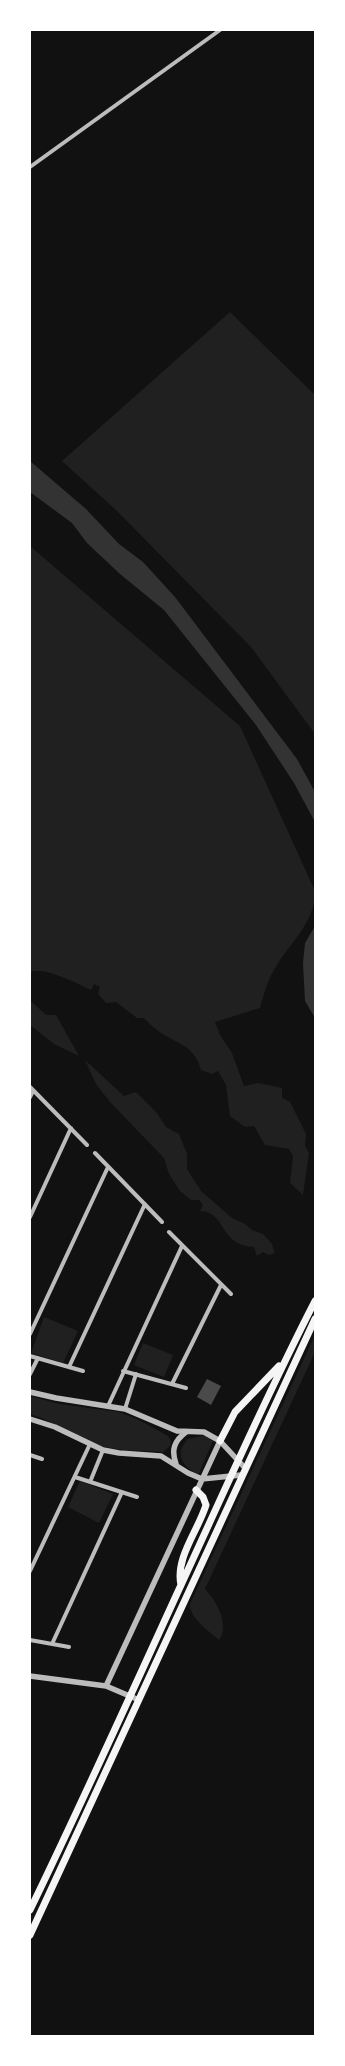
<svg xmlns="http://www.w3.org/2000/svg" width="345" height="2066" font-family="'PT Sans',sans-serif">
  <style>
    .green { fill: #202020 }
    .water { fill: #333 }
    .building { fill: #4a4a4a }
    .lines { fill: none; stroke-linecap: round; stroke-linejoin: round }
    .minor { stroke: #bcbcbc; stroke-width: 4 }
    .tertiary { stroke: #bcbcbc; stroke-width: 5.5 }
    .primary { stroke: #f5f5f5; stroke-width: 7 }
  </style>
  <rect width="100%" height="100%" fill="#111"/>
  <!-- green -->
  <path class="green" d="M230 312 315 395V734L251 647 117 511 62 461Z
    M30 546 240 726 315 891C315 924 289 943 274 970 267 982 264 994 260 1008L215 1022 220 1035 232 1053 244 1086 258 1083 282 1088V1098L290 1102 306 1134 305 1146 309 1153 303 1195 290 1183 293 1156 289 1149 265 1145 254 1126 245 1127 230 1116 226 1085 218 1071 212 1074 201 1070C194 1043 174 1044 156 1029 151 1026 148 1022 144 1018H137L116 1002 106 1003 98 994 100 987 94 984 91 990C78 984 44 966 30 972Z
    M30 1000 46 1015H56L79 1056 54 1044 30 1025Z
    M85 1060 124 1096 136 1092 157 1113 166 1127 179 1134 187 1154V1169L201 1191 232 1218 245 1224 252 1230 263 1234 272 1244 275 1253 269 1255 263 1252 257 1256 254 1247C218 1245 227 1212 200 1211L203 1205 199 1200H191L180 1191 169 1174 164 1158 110 1102 96 1084Z
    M44 1317 78 1331 63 1363 31 1353Z
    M315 1335V1352L205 1589C216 1600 230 1624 219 1640 209 1631 189 1618 190 1604Z
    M143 1343 173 1355 164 1377 134 1365Z
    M30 1396 59 1404 119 1412 139 1420 168 1436 171 1441 170 1446 163 1452C142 1450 119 1452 98 1445 75 1437 54 1421 30 1414Z
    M205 1435 213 1441 198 1475C183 1466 173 1455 188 1439Z
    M80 1481 113 1494 99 1523 68 1507Z"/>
  <!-- water -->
  <path class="water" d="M30 461 86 509 119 544 143 562 175 597 297 759 315 792V822L294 783 256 725 164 610 120 574 87 543 72 523 30 492Z
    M315 926V1018L305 1001 303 963 305 943Z"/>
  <!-- building -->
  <path class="building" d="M207 1379 221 1386 211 1405 197 1397Z"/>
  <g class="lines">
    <!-- minor -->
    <path class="minor" d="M30 167 220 30
      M30 1087 87 1145
      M30 1097 33 1091
      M95 1153 162 1222
      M30 1217 71 1128
      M169 1232 231 1294
      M30 1334 108 1167
      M30 1356 83 1371
      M69 1367 145 1204
      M123 1371 186 1388
      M30 1374 38 1358
      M172 1384 221 1285
      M108 1406 182 1246
      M125 1409 136 1374
      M30 1455 42 1459
      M75 1477 137 1497
      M90 1482 103 1450
      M30 1571 90 1444
      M30 1640 69 1647
      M52 1644 122 1492"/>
    <!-- tertiary -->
    <path class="tertiary" d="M30 1392 56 1398 125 1409 177 1431 204 1432 220 1441 245 1468
      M30 1419 55 1427 103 1450 119 1453 161 1456 188 1473 202 1479 241 1475
      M176 1464C171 1450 174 1441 186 1432
      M30 1676 106 1686 139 1700
      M106 1686 220 1441"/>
    <!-- primary -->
    <path class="primary" d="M220 1441 235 1412 279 1366
      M181 1585C175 1558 198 1531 206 1505L203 1497 196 1490
      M30 1910C82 1803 131 1694 181 1585 225 1490 267 1394 315 1301
      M30 1935 315 1319"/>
  </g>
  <!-- border -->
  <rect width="345" height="2066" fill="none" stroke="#ffffff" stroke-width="62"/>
</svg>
